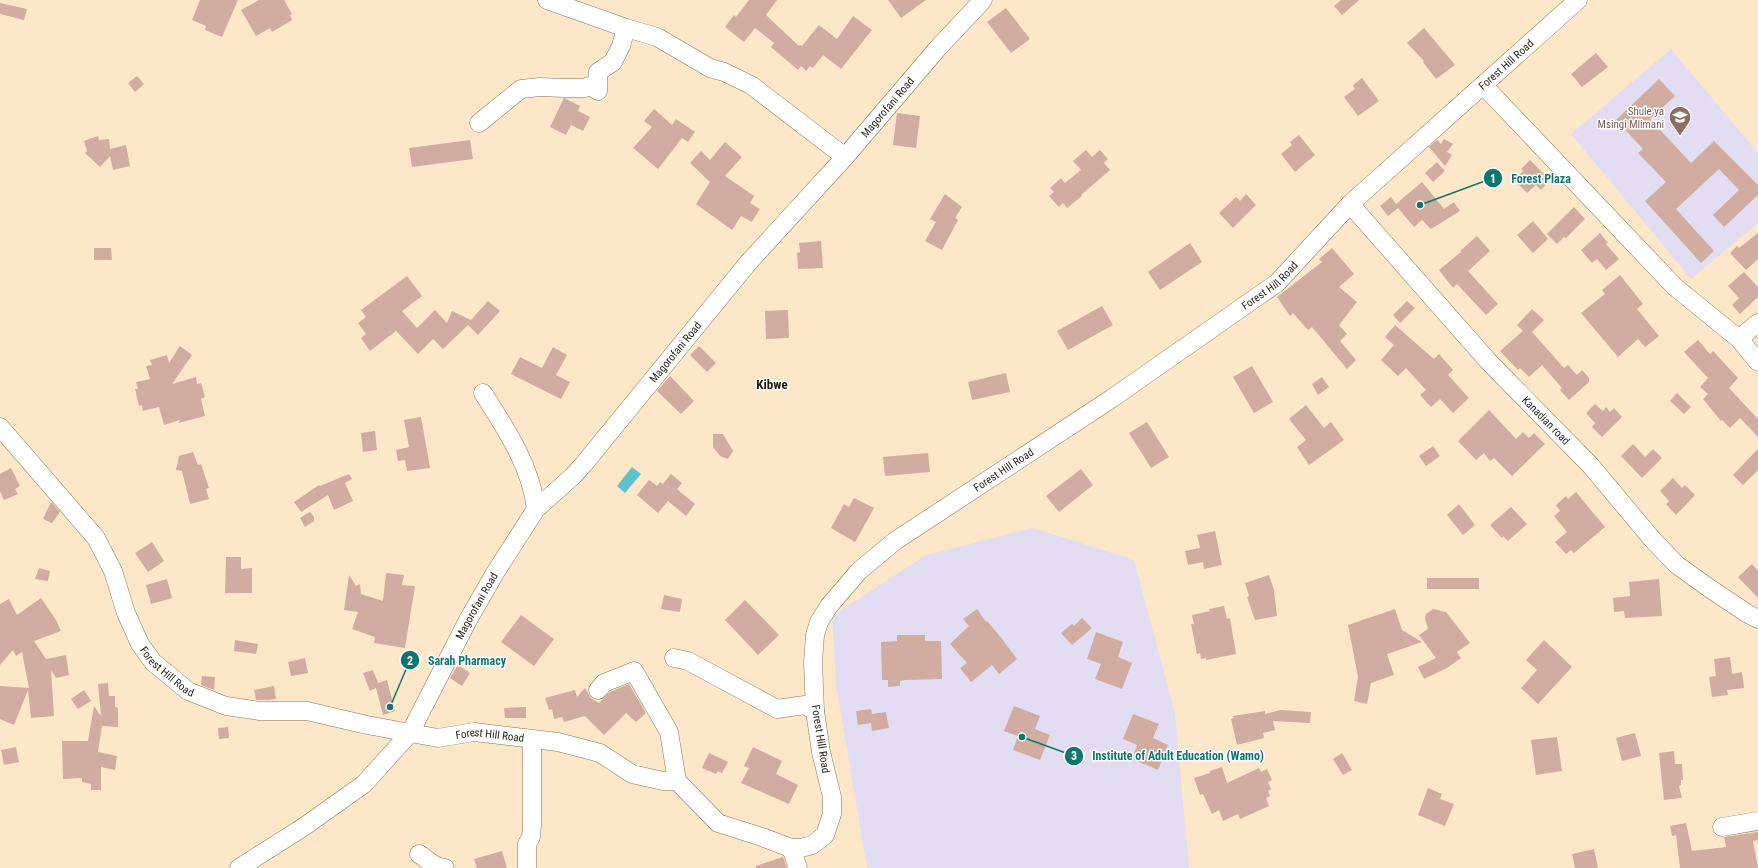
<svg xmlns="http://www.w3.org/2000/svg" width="1758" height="868" font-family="'Roboto Condensed',sans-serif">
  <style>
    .education { fill: #e2ddf3 }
    .water { fill: #63bfcc }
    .building { fill: #d1aca1 }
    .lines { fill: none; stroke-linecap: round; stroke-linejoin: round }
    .minor-casing { stroke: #89755a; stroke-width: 19 }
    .minor { stroke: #fff; stroke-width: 18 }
    .labels { text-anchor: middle; stroke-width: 3; stroke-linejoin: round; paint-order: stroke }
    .street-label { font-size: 11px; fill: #251d12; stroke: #fff }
    .education-label { font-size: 11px; fill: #785e54; stroke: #fff; text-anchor: end }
    .quarter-label { font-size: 13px; font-weight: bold; fill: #251d12; stroke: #fff }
    .leader { fill: none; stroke: #0f766e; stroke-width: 1.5 }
    .callout-dot { fill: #0f766e; stroke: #fff; stroke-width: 1.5 }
    .mark-label { font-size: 12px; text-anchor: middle; font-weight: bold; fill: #fff }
    .callout-label { font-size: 12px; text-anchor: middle; font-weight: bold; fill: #0f766e; stroke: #fff; stroke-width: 3; stroke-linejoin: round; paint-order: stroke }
  </style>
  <rect width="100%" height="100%" fill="#fde7c9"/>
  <!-- education -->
  <path class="education" d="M1671 49 1758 153V223L1691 279 1571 134Z
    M1033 528 1134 560 1175 713 1189 868H867L836 685 832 616 926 555Z"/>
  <!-- water -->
  <path class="water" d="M632 467 641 474 625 493 617 486Z"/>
  <!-- building -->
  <path class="building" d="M200 0H238L222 37 205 30 206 26 192 20Z
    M259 0H284L292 14 290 15 292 20 272 32 270 28 256 36 241 10Z
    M749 0H777L766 15 799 46 800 45 802 46 819 25 837 39 853 16 872 30 841 69 823 55 813 68 810 66 806 71 801 66 798 70 771 47 774 43 755 28 744 42 725 27 734 15 736 17Z
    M888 0H926L901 18Z
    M1341 0H1359L1342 15 1334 6Z
    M0 3 27 9 24 20 0 14Z
    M1006 8 1030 39 1011 53 987 22Z
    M1424 28 1455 65 1436 79 1423 62 1424 61 1407 43Z
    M1596 53 1608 67 1582 87 1571 74Z
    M137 76 144 84 135 92 128 83Z
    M1362 78 1379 101 1358 116 1344 97 1355 89 1353 85Z
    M1659 79 1675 96 1650 119 1691 163 1714 141 1758 185V195L1724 227 1713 215 1739 190 1719 169 1676 209 1714 251 1701 263 1645 201 1666 182 1638 153 1643 149 1616 120Z
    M564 98 580 106 578 111 590 117 583 131 571 125 566 135 550 127Z
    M654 109 672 125 676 119 695 132 688 142 682 138 658 169 633 148 652 127 644 121Z
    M897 113 920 116 916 148 893 145Z
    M1299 135 1315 155 1295 172 1281 154 1292 145 1290 142Z
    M98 136 99 140 109 139 110 149 126 145 130 166 113 170 110 156 100 167 85 153 87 151 84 141Z
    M1444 139 1453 144 1447 152 1452 155 1445 166 1429 147 1437 140 1441 144Z
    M470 140 473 159 412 167 409 148Z
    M725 142 742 157 725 176 754 196 750 203 760 209 752 222 741 216 732 230 696 204 710 182 690 163 701 151 710 160Z
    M1086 150 1092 157 1100 150 1108 159 1104 163 1110 170 1081 195 1082 196 1067 208 1063 203 1059 207 1049 196 1054 192 1050 188 1061 178 1065 183 1081 170 1073 161Z
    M1530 160 1550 180 1541 190 1536 185 1527 193 1514 180 1523 171 1521 169Z
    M1437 162 1445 171 1433 182 1425 173Z
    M1422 182 1444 209 1454 202 1460 211 1431 229 1422 220 1414 227 1398 208 1388 216 1380 206 1391 197 1396 204Z
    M945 194 962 207 955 218 958 220 942 250 925 241 936 222 930 219Z
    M1246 194 1256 205 1233 228 1219 213 1236 197 1240 201Z
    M1574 207 1585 219 1566 238 1564 237 1557 244 1547 234Z
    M1533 221 1548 239 1533 253 1517 235Z
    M1600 233 1608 243 1606 244 1619 259 1606 270 1597 259 1592 263 1581 250Z
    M1758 233V259L1746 270 1730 253 1737 246 1739 248Z
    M1477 236 1490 251 1468 271 1498 304 1486 315 1457 284 1453 288 1439 270 1461 252 1460 251Z
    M821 241 823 268 798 269 797 253 800 252 799 243Z
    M1190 243 1202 262 1160 290 1148 272Z
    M94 248H111L112 260H94Z
    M1332 248 1354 274 1339 287 1357 302 1339 325 1347 334 1340 341 1356 360 1347 369 1312 327 1308 330 1293 313 1290 316 1277 297 1322 262 1319 259Z
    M1744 272 1758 287V297L1740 314 1732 305 1739 298 1728 286Z
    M1620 275 1643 304 1637 309 1659 336 1645 347 1638 339 1618 357 1581 313 1605 294 1602 290Z
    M407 276 422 296 402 311 417 328 435 310 447 323 452 311 471 320 488 301 500 311 478 335 468 325 443 349 433 339 418 354 396 331 370 351 361 338 366 334 358 323 366 317 361 310Z
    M1407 301 1415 308 1400 323 1393 315Z
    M1102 306 1113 325 1068 350 1057 331Z
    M1532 309 1544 320 1532 332 1564 368 1568 365 1577 375 1582 370 1589 378V382L1569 400 1560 390 1562 388 1542 365 1529 377 1520 368 1518 370 1500 351 1523 331 1517 325Z
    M788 310 789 338 766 339 765 311Z
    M1395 325 1434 359 1439 354 1453 370 1448 375 1469 398 1453 413 1440 399 1431 407 1420 395 1426 390 1406 368 1398 376 1381 360 1394 345 1385 337Z
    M1698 340 1710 354 1713 351 1738 378 1729 388 1758 419V437L1740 418 1730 428 1722 420 1721 421 1703 399 1708 394 1700 387 1708 378 1684 352Z
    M180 346 192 355 172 384 196 377 197 384 201 383 205 397 201 399 205 416 178 423 180 420 164 425 159 407 143 411 142 405 139 406 135 389H138L136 382 150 379 146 366 152 365 150 360 167 355 169 363Z
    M699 346 716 363 707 372 690 355Z
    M553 347 567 355 556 375 570 382 561 399 511 374 520 357 542 368Z
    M1252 366 1273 402 1254 413 1233 377Z
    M1006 373 1010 392 972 400 968 382Z
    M670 376 694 401 681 414 657 391Z
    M1322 377 1329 387 1318 395 1312 384Z
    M1677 393 1691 407 1684 414 1670 401Z
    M1595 404 1603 411 1606 407 1610 412 1614 408 1622 417 1602 437 1592 427 1595 423 1586 413Z
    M1306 405 1324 428 1331 422 1344 440 1309 465 1297 447 1306 440 1289 419Z
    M1489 410 1516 439 1523 432 1529 438 1534 433 1545 444 1512 476 1494 458 1490 461 1484 453 1476 460 1458 441Z
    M421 417 430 468 407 471 405 460 398 461 396 450 409 447 404 420Z
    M1147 422 1169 457 1151 468 1129 433Z
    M375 431 377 450 363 452 361 433Z
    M713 434H723L733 451 728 459 720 456 713 447Z
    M1633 444 1645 457 1653 449 1662 458 1642 478 1621 456Z
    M1433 446 1440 456 1426 466 1419 456Z
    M1758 449V470L1743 485 1733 475Z
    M193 452 198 465 201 464 209 488 206 489 209 499 190 504 182 471 176 470 179 456Z
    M928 453 930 472 885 476 883 457Z
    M11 468 20 486 15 489 18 494 4 500 0 491V474Z
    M1081 469 1093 485 1059 512 1046 496Z
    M349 474 352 479 345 483 353 501 334 510 328 495 301 512 294 502 319 485 320 486Z
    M671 474 682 483 677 489 695 504 686 516 668 501 658 513 637 495 649 480 657 486 660 482 663 484Z
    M1673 478 1682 488 1685 485 1695 495 1676 515 1666 504 1669 501 1660 491Z
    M1576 492 1605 527 1580 548 1574 553 1571 550 1566 554 1555 542 1567 532 1554 516 1560 511 1556 505 1566 496 1568 499Z
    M854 498 874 508 855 542 831 528 844 504 849 507Z
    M51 502 60 512 52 523 43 519Z
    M1459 504 1475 525 1463 535 1447 515Z
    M1511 507 1527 524 1508 541 1503 536 1502 538 1490 525Z
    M310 512 314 517V521L305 527 300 518Z
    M1215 531 1222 565 1204 569 1203 562 1188 565 1185 551 1200 548 1197 535Z
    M152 542 164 561 148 572 135 553Z
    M226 557H241V569L252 568V593H225Z
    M1752 564 1758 571V598L1738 577Z
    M39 568 50 571 48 581 35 579Z
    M386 573 404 575 402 585 415 586 405 648 374 643 375 637 352 629 358 612 344 610 349 575 356 586 360 584 361 594 383 601Z
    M1269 575 1274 590 1277 616 1255 620 1247 597 1249 596 1245 583Z
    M1427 578H1479V589H1427Z
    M167 579 172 598 151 604 146 585Z
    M1659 579 1662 616 1625 618 1624 611 1614 612 1613 598 1630 596 1629 582Z
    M664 595 682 599 680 612 661 609Z
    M41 598 56 620 61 631 34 641 46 659 66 655 69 675 56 678 51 670 54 716 31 718 28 690 14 725 0 719V686L29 688 22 652 16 656 13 650 0 665V604L9 599 17 615Z
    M745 600 779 635 758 655 725 620Z
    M1224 606 1227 619 1230 618 1236 654 1206 660V658L1201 659 1200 653 1197 654 1191 624H1194L1192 615 1210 611 1209 609Z
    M977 609 986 622 987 621 999 635 1017 659 999 674 992 665 971 682 960 668 967 663 950 644 969 626 963 619Z
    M1395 609 1402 630 1422 642 1387 654 1394 675 1371 683 1367 704 1354 701 1358 677 1348 625Z
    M1433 609 1446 612 1470 643 1457 652 1461 658 1447 668 1424 679 1418 667 1436 658 1419 635 1428 629 1425 618 1426 614Z
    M521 615 554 639 534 666 501 642Z
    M1082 618 1092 628 1072 645 1061 633 1072 624 1074 626Z
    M1096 632 1123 642 1118 657 1132 663 1122 689 1095 679 1101 664 1087 659Z
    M897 635H925V641H941L942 679 905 680 900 681V686L888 687V680H882L881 642 897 641Z
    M235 640 258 644 256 654 234 651Z
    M1544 640 1572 667 1538 704 1521 688 1537 670 1526 660Z
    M1730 657 1732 674 1742 672 1744 688 1727 690 1728 695 1712 697 1709 677 1716 676 1714 659Z
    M305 658 308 673 291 676 288 662Z
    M458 665 470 673 462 686 450 678Z
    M373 670 378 683 387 680 395 711 383 715 376 688 370 691 363 673Z
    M202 676 215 677 214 690 201 685Z
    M108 683 109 696H115V707L118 708V727L102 726 98 752 117 756 115 770 101 767V790H91V784L82 782V778L63 779 62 741H88L94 706 101 716 98 684Z
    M629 684 646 713 636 722 626 713 604 735 585 716 564 722 562 717 554 719 552 709 549 710 545 698 575 690 577 697 585 688 591 698 599 703 610 692Z
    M274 686 276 699 269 700H256L254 690Z
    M84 690 91 701 78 709 71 699Z
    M1014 706 1040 716 1035 729 1050 735 1040 760 1013 750 1018 736 1004 731Z
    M526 707V718H505L504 708Z
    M871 709 872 714 886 712 889 728 872 731 871 723 858 725 856 711Z
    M1281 710 1311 712 1310 723 1273 721 1275 730 1263 733 1264 738 1237 745 1231 719 1234 718 1233 716 1265 711V714Z
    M1133 714 1159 724 1153 738 1168 745 1158 770 1132 759 1137 745 1123 739Z
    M228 727 229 738 219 739 218 728Z
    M1635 733 1641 756 1622 761 1616 738Z
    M1557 737 1562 771 1536 775 1531 740Z
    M16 747 19 762 4 765 1 750Z
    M753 747 782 761 776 774 798 785 789 804 741 783 749 768 744 766Z
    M1674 751 1675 764H1682L1683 780H1681V785L1679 786 1682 798 1664 800 1659 753Z
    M709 753 728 762 722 773 718 771 716 774 702 768Z
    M1342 753 1352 770 1343 775 1333 759Z
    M1222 767 1227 783 1259 768 1261 772 1267 769 1272 780 1268 782 1271 789 1268 791 1270 796 1266 798 1269 806 1240 819 1238 814 1223 821 1219 810 1212 814 1203 794 1200 795 1194 778 1210 773V771Z
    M1428 788 1442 794 1440 799 1454 804 1445 826 1418 815Z
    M1686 823 1692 851 1726 847 1724 837 1758 832V840L1753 841 1758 868H1680L1676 835 1672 836 1670 826Z
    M1594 849 1598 868H1575L1572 854Z
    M502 851 507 868H477L474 859Z
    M783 857 787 868H756V866Z"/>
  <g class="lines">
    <!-- minor casing -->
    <g class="minor-casing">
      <g id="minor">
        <path d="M547 0 626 28 657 37 710 68 724 72 751 85 845 157"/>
        <path d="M1483 85 1675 287 1739 339 1758 362"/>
        <path d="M479 123 521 89 540 87 564 88H585L589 86 598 91V72L613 62 621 46 626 28"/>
        <path id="s1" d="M1350 204 1488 361 1591 466 1652 539 1677 565 1709 588 1748 614 1758 619"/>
        <path d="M1739 339 1758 323"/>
        <path d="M483 393C506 429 531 466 536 509"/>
        <path id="s2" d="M0 427 96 538 113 571 126 613 140 644 153 662 188 691 226 706 260 711H307L367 725 438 738 474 732 558 742 600 753 632 774 663 781H677L718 823 762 837 791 848H801L812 845 825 835 832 814V797L821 752 815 711 813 662 815 635 819 622 829 606 859 571 895 541 1111 399 1277 283 1350 204 1578 0"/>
        <path d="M674 658 688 661 701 668 777 709 805 705 815 711"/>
        <path d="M598 690 604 683 634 671 669 732 677 781"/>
        <path d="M1722 827 1758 821"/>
        <path d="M791 848 798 868"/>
        <path d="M419 854C429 860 433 867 445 868"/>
        <path id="s3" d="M239 868 305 826 364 784 410 733 468 620 495 573 536 509 573 476 583 465 748 263 845 157 938 48 983 0"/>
        <path d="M527 868V844L531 837 532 825V740"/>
      </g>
    </g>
    <!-- minor -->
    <use href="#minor" class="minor"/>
  </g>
  <!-- icons -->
  <defs>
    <g id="school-pin" transform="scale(1.15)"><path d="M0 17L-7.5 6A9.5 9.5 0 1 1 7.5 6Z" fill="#8d6e63" stroke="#fff"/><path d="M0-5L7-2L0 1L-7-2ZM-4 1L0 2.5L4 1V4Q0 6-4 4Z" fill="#fff"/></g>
  </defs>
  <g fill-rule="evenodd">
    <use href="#school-pin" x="1680" y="117"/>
  </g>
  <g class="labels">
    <!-- street labels -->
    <g class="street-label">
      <text dy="4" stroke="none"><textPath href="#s2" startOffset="2114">Forest Hill Road</textPath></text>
      <text dy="4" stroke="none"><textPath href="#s3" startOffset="1011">Magorofani Road</textPath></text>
      <text dy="4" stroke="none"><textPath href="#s2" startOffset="1790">Forest Hill Road</textPath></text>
      <text dy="4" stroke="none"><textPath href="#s3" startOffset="687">Magorofani Road</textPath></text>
      <text dy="4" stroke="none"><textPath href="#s1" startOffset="292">Kanadian road</textPath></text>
      <text dy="4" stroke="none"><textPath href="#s2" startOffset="1466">Forest Hill Road</textPath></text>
      <text dy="4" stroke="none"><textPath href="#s3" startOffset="363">Magorofani Road</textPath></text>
      <text dy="4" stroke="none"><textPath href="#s2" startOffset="301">Forest Hill Road</textPath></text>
      <text dy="4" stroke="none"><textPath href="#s2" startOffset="638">Forest Hill Road</textPath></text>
      <text transform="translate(821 739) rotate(81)" y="4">Forest Hill Road</text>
    </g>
    <!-- education labels -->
    <g class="education-label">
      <text x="1664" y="115">Shule ya<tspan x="1664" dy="13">Msingi Mlimani</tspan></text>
    </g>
    <!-- quarter labels -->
    <g class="quarter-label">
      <text x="772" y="389">Kibwe</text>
    </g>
  </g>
  <!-- callouts -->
  <path class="leader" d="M1420 205L1493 178M390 707L410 660M1022 737L1074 756"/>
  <g class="callout-dot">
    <circle cx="1420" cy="205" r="4"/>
    <circle cx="390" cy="707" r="4"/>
    <circle cx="1022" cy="737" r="4"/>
    <circle cx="1493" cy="178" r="10"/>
    <circle cx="410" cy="660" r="10"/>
    <circle cx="1074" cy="756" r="10"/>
  </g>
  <g class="mark-label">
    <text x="1493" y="183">1</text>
    <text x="410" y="665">2</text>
    <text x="1074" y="760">3</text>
  </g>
  <g class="callout-label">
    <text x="1541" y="183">Forest Plaza</text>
    <text x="467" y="665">Sarah Pharmacy</text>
    <text x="1178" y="760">Institute of Adult Education (Wamo)</text>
  </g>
</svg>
